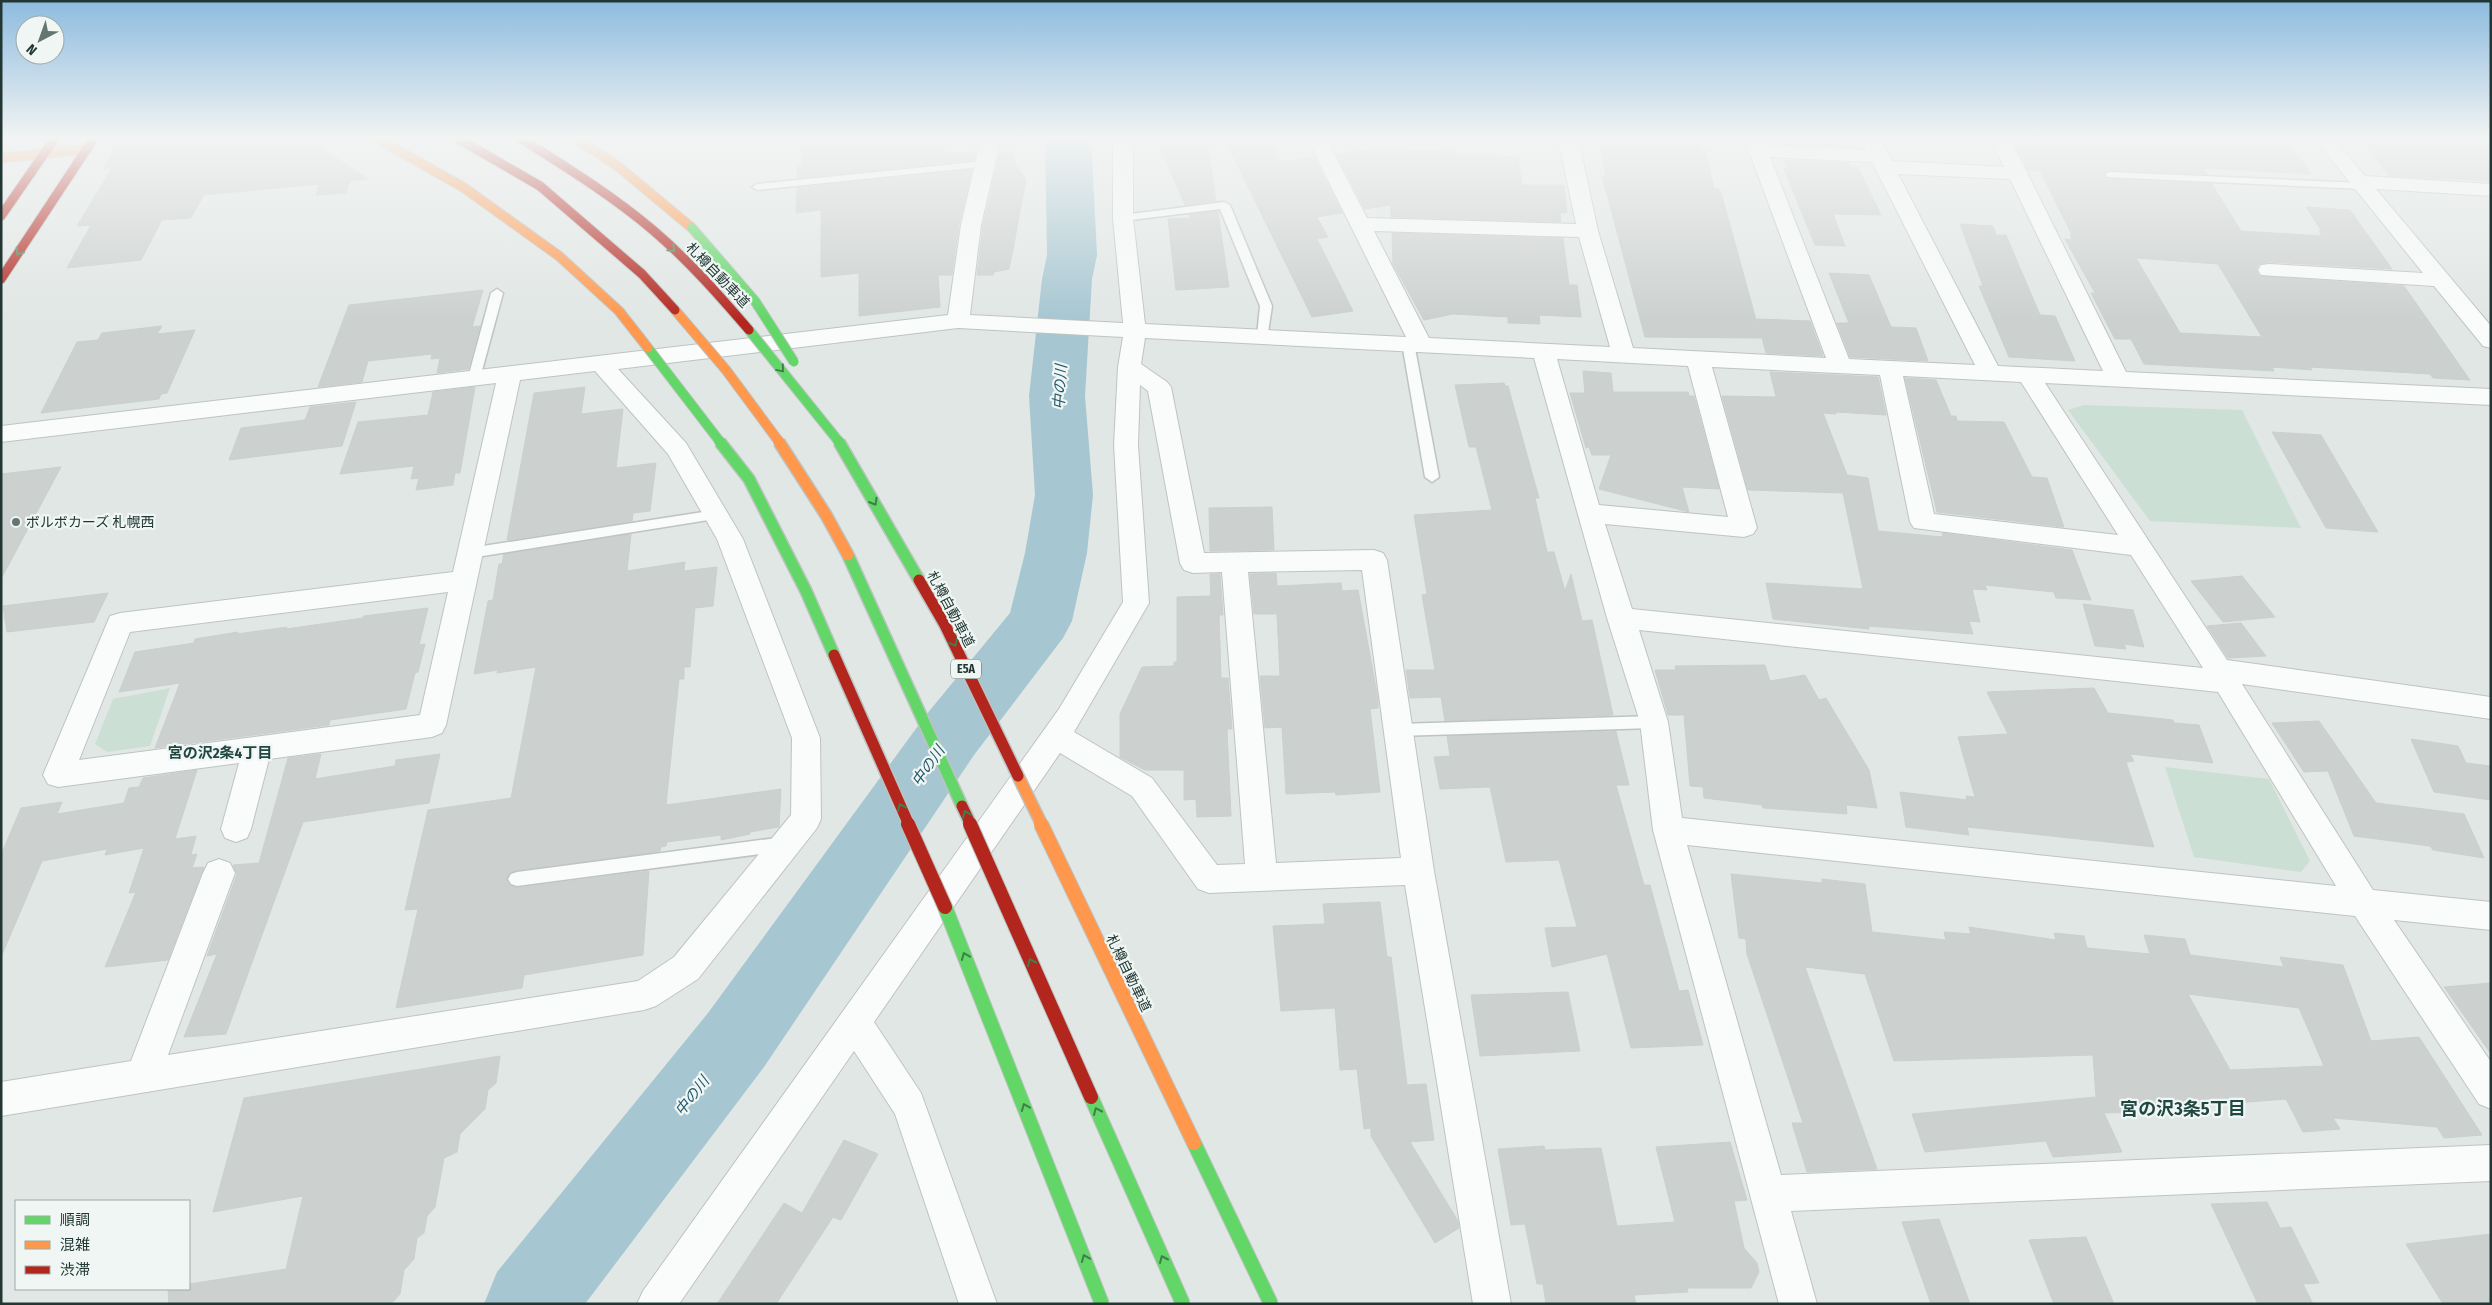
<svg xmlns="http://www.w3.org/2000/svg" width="2492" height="1305" font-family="'Fira Sans Condensed','Noto Sans JP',sans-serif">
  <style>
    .green { fill: #ccdfd4 }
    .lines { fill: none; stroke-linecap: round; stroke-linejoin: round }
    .river { fill: #a6c6d1; fill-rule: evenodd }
    .building { fill: #ccd0cf; stroke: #cad0ce; fill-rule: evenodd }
    .lane-casing { stroke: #bec4c2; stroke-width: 3 }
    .street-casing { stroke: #bec4c2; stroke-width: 2 }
    .slow-casing { stroke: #bec4c2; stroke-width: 11 }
    .jam-casing { stroke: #bec4c2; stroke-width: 11 }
    .lane { fill: #fafbfb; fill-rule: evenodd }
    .street { fill: #fafbfb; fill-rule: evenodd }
    .slow { stroke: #ff974d; stroke-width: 9 }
    .jam { stroke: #b3261e; stroke-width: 9 }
    .fast-bridge-far2-casing { stroke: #bcc3c1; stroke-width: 11; stroke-linecap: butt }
    .fast-bridge-far1-casing { stroke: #bcc3c1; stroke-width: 14; stroke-linecap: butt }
    .fast-bridge-casing { stroke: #bcc3c1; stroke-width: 16; stroke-linecap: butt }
    .slow-bridge-far2-casing { stroke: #bcc3c1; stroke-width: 11; stroke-linecap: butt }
    .slow-bridge-far1-casing { stroke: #bcc3c1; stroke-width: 14; stroke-linecap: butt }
    .slow-bridge-casing { stroke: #bcc3c1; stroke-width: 16; stroke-linecap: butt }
    .jam-bridge-far2-casing { stroke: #bcc3c1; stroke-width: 11; stroke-linecap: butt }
    .jam-bridge-far1-casing { stroke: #bcc3c1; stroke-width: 14; stroke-linecap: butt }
    .jam-bridge-casing { stroke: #bcc3c1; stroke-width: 16; stroke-linecap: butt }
    .fast-bridge-far2 { stroke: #63d668; stroke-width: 9 }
    .fast-bridge-far1 { stroke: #63d668; stroke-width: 11 }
    .fast-bridge { stroke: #63d668; stroke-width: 14 }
    .slow-bridge-far2 { stroke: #ff974d; stroke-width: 9 }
    .slow-bridge-far1 { stroke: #ff974d; stroke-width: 11 }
    .slow-bridge { stroke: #ff974d; stroke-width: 14 }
    .jam-bridge-far2 { stroke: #b3261e; stroke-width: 9 }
    .jam-bridge-far1 { stroke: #b3261e; stroke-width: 11 }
    .jam-bridge { stroke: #b3261e; stroke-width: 14 }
    .oneway { stroke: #3f7f4b }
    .poi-dot { fill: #657572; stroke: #eff6f3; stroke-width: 2 }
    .labels { text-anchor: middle; stroke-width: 4.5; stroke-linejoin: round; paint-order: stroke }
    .shield { fill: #eff6f3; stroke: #60706d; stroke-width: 1 }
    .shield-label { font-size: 12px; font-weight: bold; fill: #223734 }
    .street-label { font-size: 14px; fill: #223734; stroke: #eff6f3 }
    .poi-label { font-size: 14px; fill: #223734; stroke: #eff6f3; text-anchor: start }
    .water-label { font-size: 15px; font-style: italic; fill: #23576d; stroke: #eff6f3 }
    .neighbourhood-label { font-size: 15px; font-weight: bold; fill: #204742; stroke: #eff6f3 }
    .near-neighbourhood-label { font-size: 18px; font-weight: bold; fill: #204742; stroke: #eff6f3 }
  </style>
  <rect width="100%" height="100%" fill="#e1e7e5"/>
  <!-- green -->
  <path class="green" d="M2084 405 2242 410 2301 528 2150 521 2068 410Z
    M170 688 150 746 107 752 95 744 113 699Z
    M2165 767 2269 779 2310 861 2301 872 2194 857Z"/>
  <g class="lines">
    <!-- river -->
    <path class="river" d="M1045 138H1091L1097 255 1092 279 1085 396 1093 495 1087 553 1072 621 1063 638 974 755 764 1067 585 1304H484L497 1272 708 1013 926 715 1010 613 1025 553 1035 495 1029 396 1042 279 1047 255Z"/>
  </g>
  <!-- building -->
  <path class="building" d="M129 138H307L368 179 350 181 346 193 316 195 319 184 204 195 191 218 162 220 141 260 67 268 91 225 77 226 112 168 103 169 119 140Z
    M801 138H837L838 146 904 138H962L939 153 976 152 974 160 797 178V166L802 165Z
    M1156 138H1207L1216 201 1185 205Z
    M1224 138H1269L1282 162 1314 157 1342 213 1317 217 1328 237 1317 239 1353 311 1312 317Z
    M1598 138 1699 142 1701 149 1705 150 1714 188H1718L1721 192 1761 338 1645 337 1602 176 1606 177Z
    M1776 138H1838L1842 147 1778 144Z
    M2012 138H2282L2286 144H2290L2311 174 2203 168 2207 174 2110 170 2105 172 2104 177 2106 179 2212 184 2241 231 2322 236 2319 231 2322 232 2306 207 2350 210 2392 269 2269 262 2259 264 2256 269 2259 276 2404 286 2470 380 2433 378 2430 374 2310 367 2312 370 2272 367 2274 371 2144 364 2131 339H2115L2091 293H2095L2065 239 2072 240 2070 235H2072L2040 171 2028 170ZM2136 258 2218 264 2262 337 2180 333Z
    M2361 138H2491V181L2389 176Z
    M1376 148 1455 152V155L1518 157 1522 185H1564L1567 213H1560L1561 222 1391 217V205L1365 209 1336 154Z
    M1000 152H1014L1016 166 1026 179 1013 250 1009 269 994 272 993 275H977L983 225Z
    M1784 160 1849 163 1850 167H1858L1881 215 1833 214 1845 246 1815 245 1784 169H1788Z
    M972 170 959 225 952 275H938L940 307 859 316V273L821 277V210L796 213 797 188Z
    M1218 211 1229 287 1176 290 1168 219 1190 218 1189 215Z
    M1960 224 1993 226 1996 235H2006L2040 315 2055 316 2075 361 2009 357 1979 286H1983Z
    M1392 233 1563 238 1569 285H1577L1581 317 1539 315 1540 324 1508 323V317L1453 314 1424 320 1393 264Z
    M1829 273 1869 275 1891 327 1916 328 1928 361 1850 357 1837 323H1849Z
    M483 290 472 327 480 326 468 369 437 373 440 358 431 359 432 354 368 361 362 382 318 387 349 305Z
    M1757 319 1810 321 1823 356 1766 353Z
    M162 326 157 334 195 330 167 393 161 394 159 399 41 413 77 342 98 340 102 333Z
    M1583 371 1611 373 1613 392H1688L1689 396H1694L1719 489 1682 487 1689 512 1599 489 1611 455H1592L1589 447 1586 448 1570 393H1585Z
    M1770 372 1878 377 1886 415 1836 412V414L1823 413 1847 475 1868 478 1878 531 1943 537 1942 533 2072 550 2091 600 2056 598 2054 592 1985 585 1987 590 1972 589 1980 622 1969 621 1973 634 1868 626 1869 629 1773 619 1766 583 1863 589 1843 493 1748 490 1722 396 1776 397Z
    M1905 378 1936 380 1951 416H1956L1957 421 2004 422 2032 477 2047 478 2064 527 1937 512Z
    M1504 383 1505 386H1508L1539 498H1535L1547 552H1554L1565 591 1571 574 1582 621 1592 620 1613 715 1445 721 1441 697 1410 698 1406 670H1435L1422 595 1427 594 1414 515 1492 510 1476 447H1469L1455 385Z
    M475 387 460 473H455L453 485 416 490 419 478 411 479 414 466 340 474 358 422 428 415 433 392Z
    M585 387 581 414 623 409 616 468 656 463 650 511 633 513 632 521 507 540 534 393Z
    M356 402 342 446 229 460 241 428 305 420 310 407Z
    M2272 432 2321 435 2378 532 2326 528Z
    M61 467 1 579V474Z
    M1272 507 1274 550 1210 551 1209 508Z
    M631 534 627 571 685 562 684 571 717 567 713 606 695 608 690 667H684V679H679L666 805 781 789 779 827 750 832V834L721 840V835L667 842 666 846 661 847 660 851 651 853 510 872 506 880 510 886 517 888 649 871 643 955 524 975 522 988 396 1008 418 909 405 910 428 810 511 798 536 667 497 673 498 670 474 674 488 601 493 600 499 564H502L504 554Z
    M1276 573 1277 586 1341 583 1342 591 1358 590 1378 699V708L1370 709 1380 792 1336 795 1335 792 1286 794 1282 727 1265 728 1260 676H1280L1277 614H1254L1250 574Z
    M1210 574H1220L1223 615H1219L1221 678H1228L1232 729H1227L1231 816 1197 817 1196 799 1184 800V770H1145L1120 757V714L1142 667 1174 666V662H1177V597L1211 596Z
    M2242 576 2275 617 2223 622 2191 581Z
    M108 593 94 622 7 632 3 606Z
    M2083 604 2133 610 2144 647 2124 644 2126 649 2095 646Z
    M428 608 419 645 425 644 418 672 415 673 406 709 330 720 329 725 155 748 180 683 119 692 135 652 194 643 195 639 238 632 237 634 287 627 286 629 363 618 364 616Z
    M2241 623 2266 656 2228 658 2207 626Z
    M1765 665 1770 681 1805 675 1819 700 1826 698 1869 770 1877 808 1846 805 1847 814 1763 808 1762 805 1704 798 1703 787 1690 786 1684 715H1668L1655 670H1676L1675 666Z
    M2094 688 2108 713 2173 720 2174 723 2199 725 2213 763 2130 754 2134 761 2126 762 2154 847 1967 827 1969 835 1906 827 1900 792 1967 800 1966 796 1975 797 1958 737 2008 734 1987 692Z
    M2319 721 2376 803 2464 814 2484 858 2433 850 2430 846 2354 836 2328 771 2304 772 2272 723Z
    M1616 731 1629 785H1616L1644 885H1650L1679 991 1688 990 1703 1045 1631 1048 1607 954 1552 967 1545 928 1577 927 1559 860 1506 862 1490 787 1440 789 1434 757 1450 756 1447 736Z
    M2411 739 2458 746 2466 763 2491 766V800L2434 792Z
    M321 754 315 779 395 766 396 760 440 754 429 803 303 822 226 1034 184 1037 217 954 207 956 237 874 233 865 259 863 288 758Z
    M197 770 175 839 196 836 191 855 197 854 192 868 204 867 168 960 105 967 136 892 129 893 144 848 105 855 107 849 42 861 1 957V855L21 808 62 802 57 814 124 803 129 788 139 787 143 778Z
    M1731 874 1822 883V879L1865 884 1872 932 1946 940 1944 932 1971 934 1969 927 2056 940 2054 933 2084 936 2087 948 2150 954 2144 935 2185 939 2190 955 2284 967 2280 957 2343 965 2371 1041 2419 1037 2482 1135 2444 1138 2437 1127 2333 1118 2340 1129 2303 1132 2286 1099 2172 1108 2173 1111 2104 1113 2122 1152 2053 1157 2046 1141 1925 1152 1912 1114 2096 1097 2093 1055 1894 1061 1865 974 1805 967 1877 1169 1807 1172 1792 1123H1803L1747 954 1746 939 1739 938ZM2188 994 2299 1008 2324 1066 2230 1070Z
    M1380 902 1387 957H1391L1407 1085 1426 1084 1434 1140 1410 1142 1458 1221 1459 1228 1435 1243 1371 1136V1128L1364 1129 1357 1069 1340 1070 1335 1008 1281 1011 1273 926 1325 924 1323 904Z
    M2491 983V1054L2444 987Z
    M1568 992 1580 1051 1480 1056 1471 995Z
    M500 1056 496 1083 488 1090 485 1109 460 1134 457 1152 444 1158 435 1207 427 1216 424 1233 417 1238 414 1259 404 1270 400 1294 391 1304H169L168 1289H189V1284L286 1269 303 1196 213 1212 244 1098Z
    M844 1140 878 1154 841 1220 833 1217 776 1304H717L784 1203 802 1213Z
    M1730 1142 1747 1200 1734 1201 1744 1248 1757 1263 1759 1272 1751 1288H1687L1688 1292 1634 1295 1636 1304H1546L1543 1284H1537L1525 1224 1511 1225 1498 1149 1544 1146 1545 1150 1601 1148 1617 1226 1675 1222 1656 1147Z
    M2267 1202 2280 1228 2291 1227 2319 1283 2303 1284 2313 1304H2258L2211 1204Z
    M1939 1219 1970 1304H1931L1902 1222Z
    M2491 1234V1304H2443L2406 1244Z
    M2086 1237 2114 1304H2054L2029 1240Z"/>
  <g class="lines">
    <!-- lane casing -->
    <g class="lane-casing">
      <path id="lane" d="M985 161 989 162V166L757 190 752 187 757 184Z
        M2110 172 2362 183 2367 186 2362 189 2106 177V173Z
        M1224 202 1230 205 1272 306 1267 339 1263 340 1257 336 1260 306 1220 209 1123 221 1117 218 1123 215Z
        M497 289 503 293 480 378 474 382 470 381 468 378 491 293Z
        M1408 339 1414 343 1439 477 1432 482 1425 477 1402 343Z
        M716 510 723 515 721 518 470 558 463 553 470 548Z
        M1654 716 1660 718 1662 722 1660 726 1654 728 1398 736 1392 735 1390 730 1392 725 1398 724Z
        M784 837 790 839 792 844 790 849 784 851 517 886 511 884 508 879 511 874 517 872Z"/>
    </g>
    <!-- street casing -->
    <g class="street-casing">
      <path id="street" d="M981 138H1001L981 225 970 315 1123 323 1113 218V138H1133V218L1145 324 1406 337 1307 138H1326L1367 218 1576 224 1558 138H1578L1598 231 1633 348 1826 358 1744 138H1763L1766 145 1866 150 1861 138H1880L1892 161 2004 167 1991 138H2010L2126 372 2491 389V405L2045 383 2227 660 2491 697V719L2242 684 2373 890 2491 902V930L2394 920 2491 1062V1109L2479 1104 2355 916 1687 845 1781 1175 2491 1145V1181L1791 1211 1817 1304H1779L1653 830 1640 722 1607 618 1534 358 1145 338 1141 364 1167 382 1171 387 1204 553 1374 550 1383 553 1387 560 1434 871 1511 1304H1473L1405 885 1209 893 1198 889 1132 796 1060 753 874 1022 921 1093 997 1304H959L895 1114 854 1051 679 1304H637L643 1291 1059 709 1123 602 1114 445 1118 367 1123 337 958 328 618 369 686 443 743 539 820 738 821 819 817 828 698 979 656 1006 644 1010 1 1116V1082L131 1061 203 873 208 863 219 859 230 863 235 873 168 1055 638 981 674 957 791 815 792 738 717 539 668 454 595 371 520 380 446 725 442 733 432 737 269 759 251 829 247 838 236 842 225 838 221 829 239 763 58 787 48 784 43 775 110 616 120 613 453 572 496 383 1 442V426L948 315 961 225ZM1770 157 1872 162 1975 365 1849 359ZM1898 174 2010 179 2103 371 1998 366ZM1374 231 1579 237 1610 347 1429 338ZM1557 359 1688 366 1728 517 1599 505ZM1712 367 1880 375 1910 522 1914 528 2131 555 2203 668 1632 609 1605 524 1744 537 1753 534 1757 528ZM1903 376 2021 382 2118 535 1934 514ZM1140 385 1148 391 1180 563 1184 570 1193 573 1222 572 1245 864 1217 865 1152 778 1074 732 1149 603 1138 445ZM1362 570 1401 858 1276 863 1248 572ZM448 592 420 715 79 760 130 632ZM1639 630 2218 692 2336 886 1682 818 1668 722Z
        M2314 138H2333L2365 176 2491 184V196L2376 189 2491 326V348L2483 346 2434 286 2261 275 2258 270 2261 265 2269 264 2423 273Z"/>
    </g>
    <!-- slow casing -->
    <g class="slow-casing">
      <path id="slow" d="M575 138 619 167 692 228
        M1 158 88 149"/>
    </g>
    <!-- jam casing -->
    <g class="jam-casing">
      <path id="jam" d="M1 216 55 138
        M1 279 94 138"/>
    </g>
    <!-- lane -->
    <use href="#lane" class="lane"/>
    <!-- street -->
    <use href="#street" class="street"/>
    <!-- slow -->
    <use href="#slow" class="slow"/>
    <!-- jam -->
    <use href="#jam" class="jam"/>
    <!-- fast-bridge-far2 casing -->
    <g class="fast-bridge-far2-casing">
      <path id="fast-bridge-far2" d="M692 228 755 301 794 362
        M749 330 840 443
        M648 348 721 443"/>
    </g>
    <!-- fast-bridge-far1 casing -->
    <g class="fast-bridge-far1-casing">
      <path id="fast-bridge-far1" d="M720 442 749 479 806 591 834 655
        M839 442 919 580
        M848 555 962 806"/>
    </g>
    <!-- fast-bridge casing -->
    <g class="fast-bridge-casing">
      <path id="fast-bridge" d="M945 907 1102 1304
        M1091 1097 1183 1304
        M1194 1143 1271 1304"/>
    </g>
    <!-- slow-bridge-far2 casing -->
    <g class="slow-bridge-far2-casing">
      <path id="slow-bridge-far2" d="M376 138 463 187 559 256 619 311 648 348
        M675 310 726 370 780 443"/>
    </g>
    <!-- slow-bridge-far1 casing -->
    <g class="slow-bridge-far1-casing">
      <path id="slow-bridge-far1" d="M779 442 826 515 848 555
        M1018 776 1042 825"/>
    </g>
    <!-- slow-bridge casing -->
    <g class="slow-bridge-casing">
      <path id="slow-bridge" d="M1041 824 1194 1143"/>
    </g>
    <!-- jam-bridge-far2 casing -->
    <g class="jam-bridge-far2-casing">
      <path id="jam-bridge-far2" d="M457 138 540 186 642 274 675 310
        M520 138C566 167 613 196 654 231 689 261 719 295 749 330"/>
    </g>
    <!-- jam-bridge-far1 casing -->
    <g class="jam-bridge-far1-casing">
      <path id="jam-bridge-far1" d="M919 580 945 625 1018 776
        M834 655 909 825
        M962 806 971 825"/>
    </g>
    <!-- jam-bridge casing -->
    <g class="jam-bridge-casing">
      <path id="jam-bridge" d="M908 824 945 907
        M970 824 1091 1097"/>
    </g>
    <!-- fast-bridge-far2 -->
    <use href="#fast-bridge-far2" class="fast-bridge-far2"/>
    <!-- fast-bridge-far1 -->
    <use href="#fast-bridge-far1" class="fast-bridge-far1"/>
    <!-- fast-bridge -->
    <use href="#fast-bridge" class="fast-bridge"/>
    <!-- slow-bridge-far2 -->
    <use href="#slow-bridge-far2" class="slow-bridge-far2"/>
    <!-- slow-bridge-far1 -->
    <use href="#slow-bridge-far1" class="slow-bridge-far1"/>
    <!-- slow-bridge -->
    <use href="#slow-bridge" class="slow-bridge"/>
    <!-- jam-bridge-far2 -->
    <use href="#jam-bridge-far2" class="jam-bridge-far2"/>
    <!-- jam-bridge-far1 -->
    <use href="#jam-bridge-far1" class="jam-bridge-far1"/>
    <!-- jam-bridge -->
    <use href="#jam-bridge" class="jam-bridge"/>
  </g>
  <!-- one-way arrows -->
  <defs><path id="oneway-chevron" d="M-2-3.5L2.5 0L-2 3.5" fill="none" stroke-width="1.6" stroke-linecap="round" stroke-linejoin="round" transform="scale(1.25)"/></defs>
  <g class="oneway">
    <use href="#oneway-chevron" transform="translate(672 249) rotate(45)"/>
    <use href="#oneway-chevron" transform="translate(19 252) rotate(123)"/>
    <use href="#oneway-chevron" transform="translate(781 369) rotate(50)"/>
    <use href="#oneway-chevron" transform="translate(874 502) rotate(60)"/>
    <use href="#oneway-chevron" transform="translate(954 643) rotate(64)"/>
    <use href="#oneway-chevron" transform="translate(901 807) rotate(-114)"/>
    <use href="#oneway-chevron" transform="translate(966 814) rotate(-114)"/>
    <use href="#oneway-chevron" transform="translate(965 956) rotate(-112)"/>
    <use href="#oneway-chevron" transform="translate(1031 962) rotate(-114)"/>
    <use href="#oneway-chevron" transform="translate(1025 1107) rotate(-112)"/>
    <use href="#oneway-chevron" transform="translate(1097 1111) rotate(-114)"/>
    <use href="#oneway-chevron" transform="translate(1085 1258) rotate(-112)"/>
    <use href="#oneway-chevron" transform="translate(1163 1259) rotate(-114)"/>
  </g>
  <!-- sky -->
  <linearGradient id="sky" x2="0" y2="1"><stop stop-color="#8dbbdf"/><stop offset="0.43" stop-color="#f2f4f3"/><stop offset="1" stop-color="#f2f4f3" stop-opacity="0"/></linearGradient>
  <rect width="2492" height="321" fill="url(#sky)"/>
  <!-- markers -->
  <circle class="poi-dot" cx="16" cy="522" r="5"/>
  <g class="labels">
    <!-- shield labels -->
    <rect class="shield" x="951" y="659.5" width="30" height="19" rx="4"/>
    <g class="shield-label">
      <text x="966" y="673">E5A</text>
    </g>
    <!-- street labels -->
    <g class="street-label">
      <text transform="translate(718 275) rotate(46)" y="5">札樽自動車道</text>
      <text transform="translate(951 609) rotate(62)" y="5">札樽自動車道</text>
      <text transform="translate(1129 973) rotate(64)" y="5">札樽自動車道</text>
    </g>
    <!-- poi labels -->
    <g class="poi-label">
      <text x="26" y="527">ボルボカーズ 札幌西</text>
    </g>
    <!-- water labels -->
    <g class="water-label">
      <text transform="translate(1060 387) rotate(-87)" y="5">中の川</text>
      <text transform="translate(928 766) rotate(-55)" y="5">中の川</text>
      <text transform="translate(692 1096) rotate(-52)" y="5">中の川</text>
    </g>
    <!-- neighbourhood labels -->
    <g class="neighbourhood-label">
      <text x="220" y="758">宮の沢2条4丁目</text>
    </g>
    <!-- near-neighbourhood labels -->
    <g class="near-neighbourhood-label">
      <text x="2183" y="1115">宮の沢3条5丁目</text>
    </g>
  </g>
  <!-- border -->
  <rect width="2492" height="1305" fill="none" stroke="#223734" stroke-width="5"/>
  <!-- legend -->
  <rect x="15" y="1200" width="175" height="90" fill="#eff6f3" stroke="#9daaa7"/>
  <rect x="25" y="1216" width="25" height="8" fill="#63d668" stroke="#9daaa7"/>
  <text x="60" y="1225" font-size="15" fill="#223734">順調</text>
  <rect x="25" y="1241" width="25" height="8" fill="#ff974d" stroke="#9daaa7"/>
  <text x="60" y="1250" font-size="15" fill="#223734">混雑</text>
  <rect x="25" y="1266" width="25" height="8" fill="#b3261e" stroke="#9daaa7"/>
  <text x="60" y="1275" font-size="15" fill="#223734">渋滞</text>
  <!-- north arrow -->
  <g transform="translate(40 40) rotate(221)"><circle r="24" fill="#eff6f3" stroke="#9daaa7"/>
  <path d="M0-4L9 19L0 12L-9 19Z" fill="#657572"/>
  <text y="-8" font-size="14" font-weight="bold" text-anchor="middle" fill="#223734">N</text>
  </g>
</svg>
